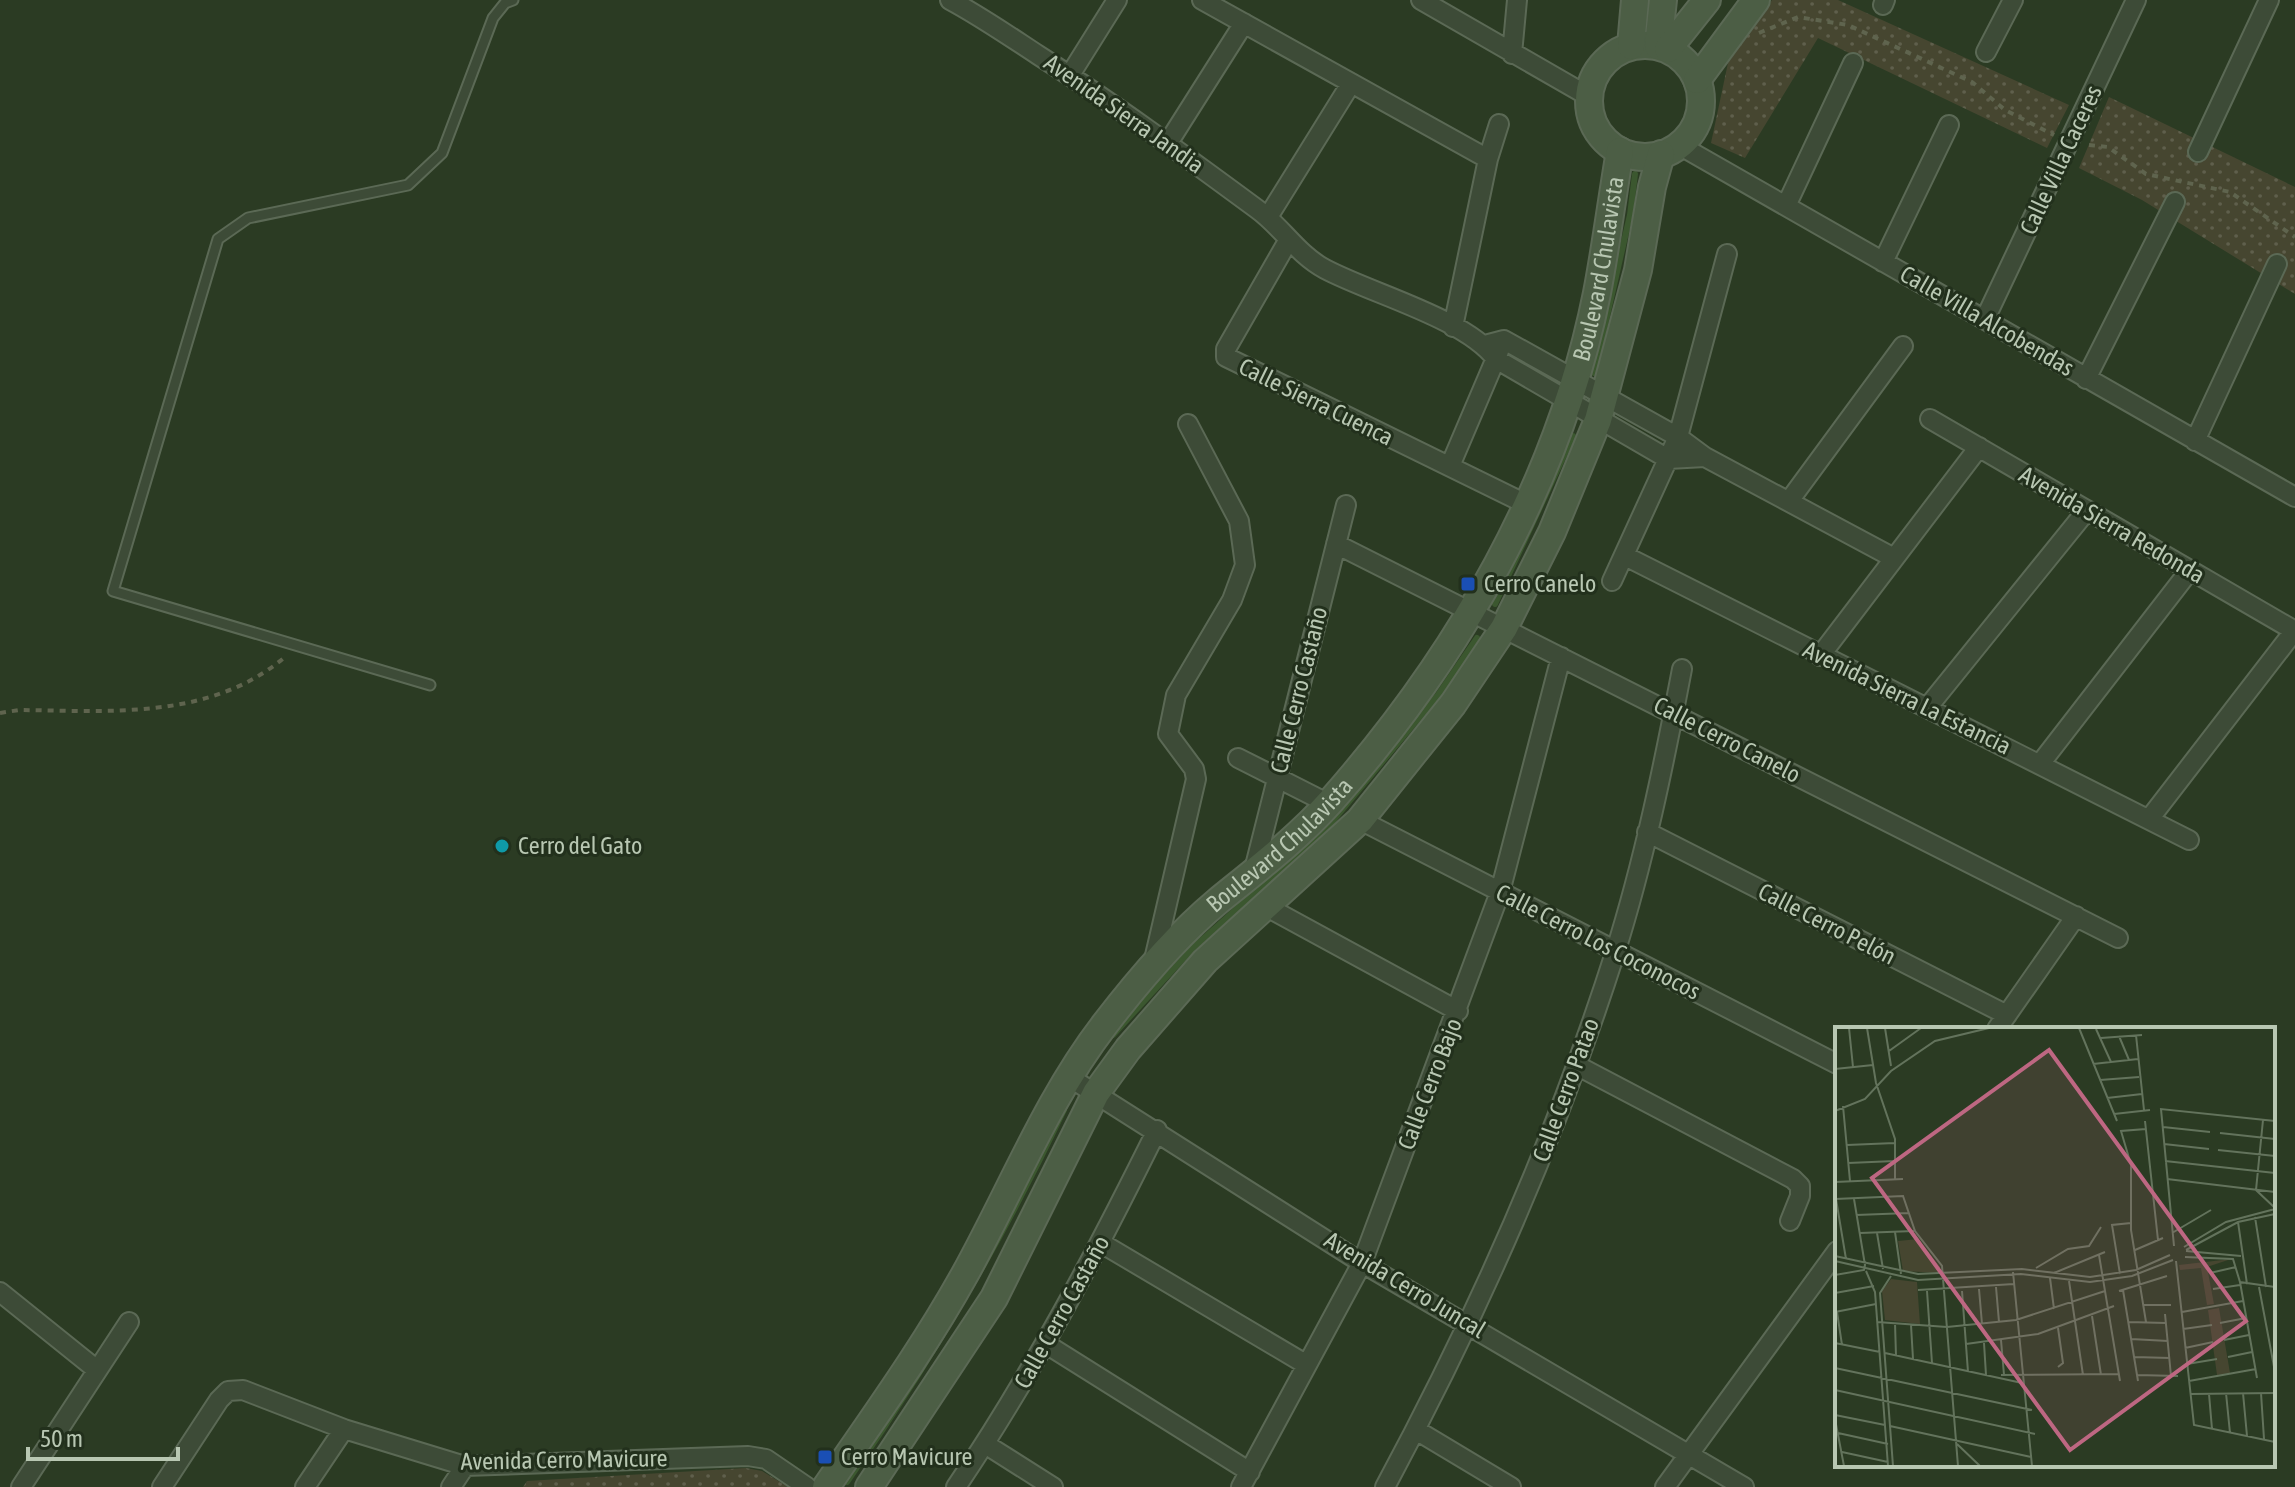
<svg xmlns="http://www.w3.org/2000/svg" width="2295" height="1487" font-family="'Asap Condensed',sans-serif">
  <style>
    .grass { fill: url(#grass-dots) }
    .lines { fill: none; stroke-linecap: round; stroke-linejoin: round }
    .stream { stroke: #3b572f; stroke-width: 6 }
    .lane-casing { stroke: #5b6955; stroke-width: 13 }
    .street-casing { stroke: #5b6955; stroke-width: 22 }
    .secondary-casing { stroke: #5b6955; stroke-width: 30 }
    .path { stroke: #5f644e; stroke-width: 4; stroke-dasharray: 6 6; stroke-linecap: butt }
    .lane { stroke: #3d4b37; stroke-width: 9 }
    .street { stroke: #3d4b37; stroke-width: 18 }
    .secondary { stroke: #4c5e45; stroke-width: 26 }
    .transit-dot { fill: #1a4fb4; stroke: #22301c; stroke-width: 3 }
    .culture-dot { fill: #0f9aa8; stroke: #22301c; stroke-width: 3 }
    .labels { text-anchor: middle; stroke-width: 6; stroke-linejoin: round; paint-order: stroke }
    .street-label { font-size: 24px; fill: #b8c7b2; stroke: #22301c }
    .poi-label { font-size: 24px; fill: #b8c7b2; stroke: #22301c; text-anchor: start }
    .inset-road { fill: none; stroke: #63735c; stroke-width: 2 }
    .view { fill: #be6782; fill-opacity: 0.15; stroke: #be6782; stroke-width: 4 }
    .inset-edge { fill: none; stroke: #b8c7b2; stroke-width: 4 }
  </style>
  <defs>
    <pattern id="grass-dots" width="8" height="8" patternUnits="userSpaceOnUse" patternTransform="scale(2)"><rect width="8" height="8" fill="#464630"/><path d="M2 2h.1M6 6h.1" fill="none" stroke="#5f5f4c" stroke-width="1.8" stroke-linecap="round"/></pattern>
  </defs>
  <rect width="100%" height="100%" fill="#2b3b23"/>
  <!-- grass -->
  <path class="grass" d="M1772 0H1838L2069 105 2047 148 1818 38 1745 158 1711 143 1728 63Z
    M2109 97 2295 187V294L2142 200 2079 168Z
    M746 1468 762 1471 788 1487H523L527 1481Z"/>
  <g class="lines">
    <!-- stream -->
    <path class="stream" d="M1594 373 1630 215 1635 174
      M1495 604 1573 436
      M1113 1035 1193 948 1326 829 1438 695 1477 638
      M847 1482C930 1363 1002 1241 1064 1110"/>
    <!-- lane casing -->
    <g class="lane-casing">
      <path id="lane" d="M430 685 113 591 218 239 248 218 408 185 442 153 493 18 505 3 513 0"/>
    </g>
    <!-- street casing -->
    <g class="street-casing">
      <path id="street" d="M950 0C980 16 1009 36 1038 55 1113 103 1185 156 1257 209 1282 227 1297 254 1325 269 1372 294 1465 318 1496 359L1668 459 1705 457
        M1202 0 1488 159
        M1421 0 1588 96
        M1883 5 1885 0
        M1986 52 2013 0
        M1512 54 1517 0
        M1070 75 1117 0
        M1168 143 1244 23
        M1679 145 2295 497
        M2198 152 2269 0
        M1786 206 1853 63
        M1268 217 1350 85
        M1288 241 1226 349V357L1526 504
        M1883 262 1949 125
        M1985 319 2136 0
        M1453 327 1488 159 1499 124
        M1485 345 1504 340 1678 437 1705 457 1892 557
        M2086 379 2175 202
        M1930 419 2295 631
        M2195 441 2277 264
        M1450 466 1499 351
        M1789 501 1903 346
        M1336 544 2118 938
        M1625 556 2189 840
        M1612 581 1678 437 1727 254
        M1820 656 1979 447
        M1927 708 2087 510
        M1238 758 1329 804
        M2040 764 2190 570
        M2150 818 2295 630
        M1360 820 1837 1064
        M1647 832 2007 1015
        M1253 874 1346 505
        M1267 907 1458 1011
        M1153 964 1196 779 1194 769 1168 734 1176 695 1232 600 1245 565 1239 521 1188 424
        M1997 1029 2076 916
        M1576 1065 1793 1179 1800 1186V1196L1790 1221
        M1069 1077 1362 1263 1744 1487
        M1101 1243 1307 1365
        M0 1292 97 1370
        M1046 1344 1250 1472
        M1416 1430 1511 1487
        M985 1444 1053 1487
        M21 1487 129 1322
        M162 1487 219 1400 228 1391 243 1390 344 1429 465 1466 748 1456 766 1459 807 1487
        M305 1487 344 1429
        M451 1487 465 1466
        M956 1487C1033 1373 1096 1253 1157 1130
        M1241 1487 1362 1263 1500 892 1561 657
        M1385 1487C1477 1316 1556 1138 1615 953 1644 861 1664 764 1682 669
        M1665 1487 1837 1251"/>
    </g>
    <!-- secondary casing -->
    <g class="secondary-casing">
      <g id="secondary">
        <circle cx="1645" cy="101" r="56"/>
        <path d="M1631 46 1635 0"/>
        <path d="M1658 46 1663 0"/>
        <path d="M1668 49 1707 0"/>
        <path d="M1697 80 1756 0"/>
        <path id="s1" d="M826 1487C874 1417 924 1348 965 1274 1011 1191 1047 1099 1105 1024 1138 981 1176 936 1218 901 1256 870 1297 839 1331 801 1458 657 1559 484 1597 293 1606 246 1612 198 1620 151"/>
        <path d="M869 1487 994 1298 1096 1093 1128 1049 1205 961 1360 820 1453 704 1504 628 1552 532 1598 420 1638 270 1652 187 1661 154"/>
      </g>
    </g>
    <!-- path -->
    <path class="path" d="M1759 33 1798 17 1848 25 1972 82 2005 110 2054 135
      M2089 145 2108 147 2146 174 2230 192 2295 237
      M0 713 19 710C111 711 210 720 285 657"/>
    <!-- lane -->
    <use href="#lane" class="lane"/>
    <!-- street -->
    <use href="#street" class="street"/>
    <!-- secondary -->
    <use href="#secondary" class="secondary"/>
  </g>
  <!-- markers -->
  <g class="transit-dot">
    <rect x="1460" y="576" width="16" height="16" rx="4"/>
    <rect x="817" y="1449" width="16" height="16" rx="4"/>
  </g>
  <circle class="culture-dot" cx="502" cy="846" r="8"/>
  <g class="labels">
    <!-- street labels -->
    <g class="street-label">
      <text transform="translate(1124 114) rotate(35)" y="8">Avenida Sierra Jandia</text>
      <text transform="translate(2061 160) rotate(-65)" y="8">Calle Villa Caceres</text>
      <text dy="8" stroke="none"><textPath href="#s1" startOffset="1464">Boulevard Chulavista</textPath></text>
      <text transform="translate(1987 321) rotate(30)" y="8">Calle Villa Alcobendas</text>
      <text transform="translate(1316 402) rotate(26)" y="8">Calle Sierra Cuenca</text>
      <text transform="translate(2112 525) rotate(30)" y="8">Avenida Sierra Redonda</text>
      <text transform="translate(1299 690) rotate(-76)" y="8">Calle Cerro Castaño</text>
      <text transform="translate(1907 698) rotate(26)" y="8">Avenida Sierra La Estancia</text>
      <text transform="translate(1727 740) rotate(27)" y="8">Calle Cerro Canelo</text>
      <text dy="8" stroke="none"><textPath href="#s1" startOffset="792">Boulevard Chulavista</textPath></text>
      <text transform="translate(1827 924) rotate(27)" y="8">Calle Cerro Pelón</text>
      <text transform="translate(1598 942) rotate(27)" y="8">Calle Cerro Los Coconocos</text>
      <text transform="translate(1430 1084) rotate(-69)" y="8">Calle Cerro Bajo</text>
      <text transform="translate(1566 1090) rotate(-70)" y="8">Calle Cerro Patao</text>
      <text transform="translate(1405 1285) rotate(31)" y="8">Avenida Cerro Juncal</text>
      <text transform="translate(1062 1312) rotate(-61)" y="8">Calle Cerro Castaño</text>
      <text transform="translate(564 1460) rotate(-1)" y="8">Avenida Cerro Mavicure</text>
    </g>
    <!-- poi labels -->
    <g class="poi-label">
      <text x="1484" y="592">Cerro Canelo</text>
      <text x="518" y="854">Cerro del Gato</text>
      <text x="841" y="1465">Cerro Mavicure</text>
    </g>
  </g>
  <!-- overview -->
  <g transform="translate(1835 1027)">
    <rect width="440" height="440" fill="#2b3b23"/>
    <path d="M83 212 105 240V246L68 244 63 214ZM396 232 372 240 379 277 372 278 366 241 345 243 344 238ZM56 252 82 255 85 297 50 293 47 264ZM384 281 395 346 382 348 373 283Z" fill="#464630"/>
    <path class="inset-road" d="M14 1 18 40M32 1 41 56 60 112V152M50 1 56 39M244 1 282 94M261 2 276 35M301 8 309 83M284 9 294 33M266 11 307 8M54 24 86 1M258 37 303 32M0 42 38 38M265 53 304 50M272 71 307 67M8 79 15 154M0 84 30 72 56 44 100 14 154 1M279 87 315 83M428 93 421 163 440 181M310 94 323 213M328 100 375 105M385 106 440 112M329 117 374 122M12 118 60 116M383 123 440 129M330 134 440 146M13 136 60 134M332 152 440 165M0 155 68 152M0 172 68 169 80 204 107 239 123 439M1 172 11 232M21 188 74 186M420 190 431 260M403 195 412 257M60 205 66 247M25 206 79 204M42 206 48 242M337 206 376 183M339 219 326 82 440 94M349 220 391 195 440 182M300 223 328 211M351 223 403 195 440 187M351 224 406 229M264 228 285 354M0 229 83 247 187 242 255 250 301 243 335 228M350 230 398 232 405 255 440 260M0 234 83 253 186 247 255 255 297 249 338 233M341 234 359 398 440 415M201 241 233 222 254 219 266 200M31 244 40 265 53 439M178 245 197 439M219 246 270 225M375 246 401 240M285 247 277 198 296 196M0 248 29 243 30 238 19 172M56 249 45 266 58 439M215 251 219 282M234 254 248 348M405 255 422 351M161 260 164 295M424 260 440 345M144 262 147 297M378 262 405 258M83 263 179 257M288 263 303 354M92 264 97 336M127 264 133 345M284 264 332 249M0 266 39 259M308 278H336M0 285 41 277M2 285 7 318M347 285 408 274M330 287 336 349M257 289 266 348M42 295 112 300 181 293 270 264M293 295 331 296M311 295 296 203V138L286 104 311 102M60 296 61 329M385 296 411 291M76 298 78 332M348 302 377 298M296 312 333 314M166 313 169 348M389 313 414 308M0 316 45 325M149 316 151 348M131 317 203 307 279 279M350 321 378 315M50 326 187 356M299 330 335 331M393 330 417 325M352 337 382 332M223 340 228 336 223 301M0 341 197 383M166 348 284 347M302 348 343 349M354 354 421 342M0 363 200 407M391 366 395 406M408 366 412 409M426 366 429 412M355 367 440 366M374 367 377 402M0 388 50 398M0 392 9 439M55 399 196 430M3 406 53 417M122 417 145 439M7 425 53 435"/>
    <path class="view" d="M214 23 411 294 235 423 37 151Z"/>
    <rect width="440" height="440" class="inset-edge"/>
  </g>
  <!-- scale -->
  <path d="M28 1447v12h150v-12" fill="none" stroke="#b8c7b2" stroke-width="4"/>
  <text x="40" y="1447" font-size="24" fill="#b8c7b2" stroke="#22301c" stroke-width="6" paint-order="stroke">50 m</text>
</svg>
